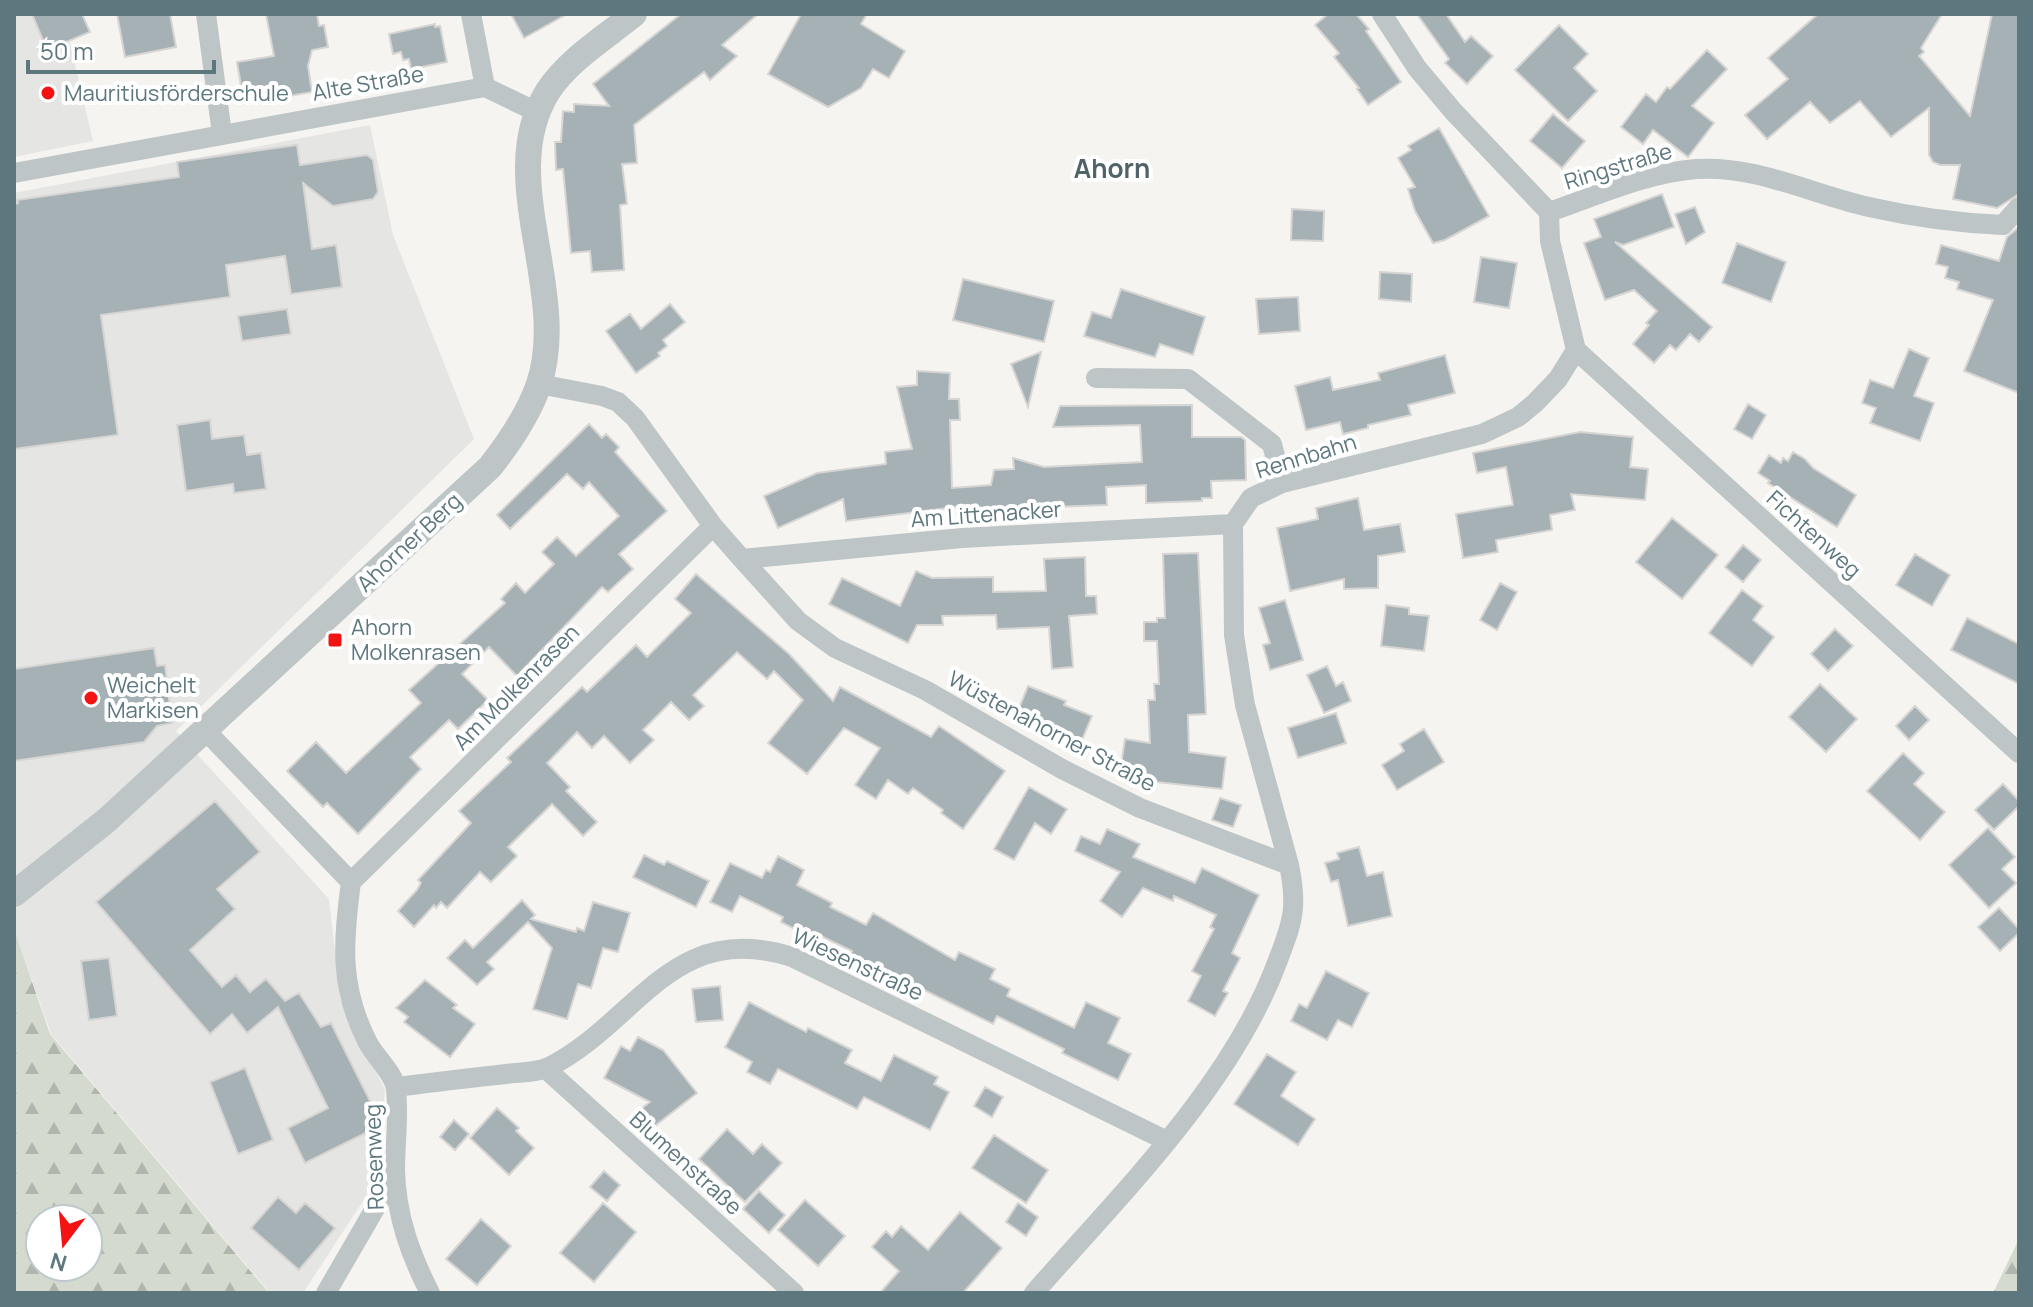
<svg xmlns="http://www.w3.org/2000/svg" width="2033" height="1307" font-family="Manrope,sans-serif">
  <style>
    .built { fill: #e5e5e3 }
    .forest { fill: url(#forest-firs); fill-rule: evenodd }
    .building { fill: #a5b1b4; stroke: #d6d5d3; stroke-width: 2 }
    .lines { fill: none; stroke-linecap: round; stroke-linejoin: round }
    .minor { stroke: #bec5c7; stroke-width: 20 }
    .tertiary { stroke: #bec5c7; stroke-width: 26 }
    .poi-dot { fill: #f31312; stroke: #fff; stroke-width: 3 }
    .labels { text-anchor: middle; stroke-width: 8; stroke-linejoin: round; paint-order: stroke }
    .street-label { font-size: 22px; fill: #5d777e; stroke: #fff }
    .poi-label { font-size: 22px; fill: #5d777e; stroke: #fff; text-anchor: start }
    .quarter-label { font-size: 26px; font-weight: bold; fill: #4f6368; stroke: #fff }
  </style>
  <defs>
    <pattern id="forest-firs" width="22" height="20" patternUnits="userSpaceOnUse" patternTransform="scale(2)"><rect width="22" height="20" fill="#d5dacf"/><path d="M5 1l3.5 6h-7zM16 11l3.5 6h-7z" fill="#b0b6ad"/></pattern>
  </defs>
  <rect width="100%" height="100%" fill="#f5f4f0"/>
  <!-- built -->
  <path class="built" d="M14 14H58L70 44 93 141 14 157Z
    M370 125 393 235 474 439 176 731 329 899 340 998 385 1090 376 1181 303 1293H270L51 1034 14 929V193Z"/>
  <!-- forest -->
  <path class="forest" d="M14 929 50 1034 269 1293H14ZM40 1219H88V1267H40Z
    M2019 1239V1293H1993Z"/>
  <!-- building -->
  <path class="building" d="M32 14H82L90 32 47 50Z
    M117 14H170L176 47 125 57Z
    M266 14H317L319 26 324 25 328 47 312 50 308 66 312 92 244 104 237 62 274 56Z
    M511 14H567L524 38Z
    M681 14H758L722 45 737 56 710 80 704 72 634 125 637 163 622 164 627 204 620 205 624 270 592 272 590 251 571 253 563 169 556 170 555 142H561L563 111 574 112V104L609 106 593 84Z
    M801 14H867L861 24 905 51 889 78 873 69 861 88 828 107 768 74Z
    M1328 14H1356L1369 29 1366 31 1401 82 1368 105 1357 89 1359 88 1334 57 1339 53 1315 25Z
    M1417 14H1446L1465 42 1471 36 1493 56 1467 84 1445 63 1449 59Z
    M1818 14H1942L1921 48 1924 52 1919 56 1970 116 1992 14H2019V194L1997 208 1953 199 1960 165H1940L1933 162 1929 155V108L1891 137 1860 101 1830 123 1810 102 1767 139 1745 115 1788 79 1768 58Z
    M435 24V27L440 26 447 62 411 69 409 59 403 60 401 52 393 54 389 34Z
    M1559 25 1588 54 1574 68 1597 91 1568 121 1515 70Z
    M1707 50 1727 69 1692 106 1714 123 1688 157 1653 130 1643 144 1621 127 1646 94 1656 102 1667 87 1670 89Z
    M1553 114 1585 141 1562 168 1530 141Z
    M1439 128 1489 216 1445 240 1433 243 1415 211 1408 189 1415 187 1398 158 1411 150 1408 146Z
    M297 145 300 165 367 155 373 160 378 192 373 199 333 206 303 183 312 249 336 245 342 287 291 294 285 256 226 265 230 297 101 315 118 435 14 449V204L18 203 17 200 179 177 177 162Z
    M1662 194 1674 227 1623 245 1615 242 1712 327 1699 342 1690 334 1676 350 1670 345 1654 363 1633 344 1649 325 1646 323 1657 311 1634 290 1605 300 1584 243 1601 237 1594 219Z
    M1695 207 1705 232 1686 244 1675 214Z
    M1292 209 1324 211 1323 241 1291 240Z
    M2019 227V393L1964 371 1993 300 1957 289 1959 282 1945 278 1948 267 1936 264 1941 245 1999 261 2007 237Z
    M1737 243 1786 262 1771 302 1722 283Z
    M1481 257 1517 263 1509 308 1474 302Z
    M1380 272 1412 274 1411 302 1379 299Z
    M963 279 1054 301 1044 342 953 320Z
    M1121 289 1205 317 1193 355 1160 344 1155 357 1084 336 1092 312 1111 318Z
    M1298 297 1300 331 1259 334 1256 299Z
    M670 304 685 322 663 340 667 346 658 353 660 356 636 373 606 331 630 314 641 329Z
    M287 309 291 334 242 341 238 316Z
    M1909 349 1929 358 1914 396 1934 403 1920 441 1870 423 1876 408 1862 403 1870 380 1893 388Z
    M1041 352 1028 407 1011 364Z
    M1445 355 1455 393 1408 405 1411 415 1368 425V428L1343 434 1340 422 1306 430 1295 386 1330 377 1333 390 1380 380 1378 373Z
    M917 371 950 373 949 399H959L960 420H950L952 488 991 485 994 470 1014 469 1013 458 1044 467 1142 462 1140 425 1053 427 1060 406 1192 405V437H1241L1245 440 1246 480 1211 481 1212 498H1202V501L1146 503V485L1106 487 1107 505 964 510V506L846 521 843 499 778 528 764 496 817 473 886 464 885 452 912 449 897 387 917 385Z
    M1748 404 1766 415 1752 439 1734 429Z
    M210 420 212 439 244 435 247 455 261 453 266 489 234 493 233 484 186 491 177 425Z
    M589 424 602 438 606 434 619 447 615 452 667 511 619 554 633 569 608 592 602 587 517 676 489 647 462 674 488 700 458 729 449 720 410 757 421 769 358 834 327 803 323 807 287 771 316 742 346 773 421 703 409 690 505 603 501 599 516 583 525 593 554 564 542 552 557 537 576 556 619 516 589 482 583 489 567 474 510 529 497 515Z
    M1580 432 1633 437 1630 467 1648 469 1645 500 1571 494 1575 510 1550 515 1552 530 1496 540 1498 552 1463 558 1456 514 1513 505 1506 467 1477 473 1473 453Z
    M1793 452 1805 459 1813 468 1856 495 1837 527 1768 483 1770 481 1758 473 1769 455 1781 463 1783 458 1788 461Z
    M1358 498 1364 530 1400 524 1405 552 1378 556V588L1344 589V579L1290 591 1277 528 1318 519 1316 508Z
    M1672 518 1718 555 1682 599 1636 562Z
    M1743 545 1761 560 1743 582 1725 567Z
    M1198 553 1206 714 1188 715 1189 752 1226 757 1222 789 1119 778 1125 739 1150 743 1148 700H1155L1154 684H1159L1157 641H1144V622H1157V618H1165L1163 554Z
    M1915 554 1950 575 1932 606 1896 585Z
    M1085 557 1086 596H1096L1097 614 1069 616 1073 667 1052 669 1049 627 997 629 996 615 942 616 943 625H917L908 643 829 604 842 578 900 606 916 571 932 578 993 577V592L1046 591 1044 559Z
    M696 574 789 654 833 701 840 687 931 737 939 726 1005 771 963 829 941 813 943 810 913 788 908 794 888 780 876 799 855 785 880 748 844 728 807 774 768 743 803 700 774 671 767 679 737 652 693 695 704 706 689 720 671 702 643 730 654 740 630 763 604 736 592 748 577 732 547 763 570 787 566 791 597 822 583 836 552 804 508 847 517 856 491 882 480 872 447 908 441 902 436 908 434 905 414 927 398 911 417 890 421 883 418 880 471 823 459 811 511 762 507 758 582 687 587 692 636 645 647 657 691 613 675 599Z
    M1500 583 1517 592 1497 630 1480 620Z
    M1742 590 1763 606 1753 620 1774 637 1752 666 1709 633Z
    M1285 600 1303 660 1270 670 1263 645 1270 643 1259 608Z
    M1386 605 1409 608V614L1429 616 1424 651 1381 646Z
    M1967 618 2019 644V684L1951 650Z
    M1835 629 1853 646 1828 671 1811 654Z
    M154 648 157 666 165 665 172 723 157 726 144 742 14 761V669Z
    M1327 666 1336 686 1343 682 1351 701 1324 713 1307 675Z
    M1820 684 1857 719 1826 752 1789 717Z
    M1028 686 1066 701 1064 705 1092 716 1082 740 1017 713Z
    M1915 706 1929 720 1909 740 1896 726Z
    M1336 713 1346 743 1298 758 1288 728Z
    M1424 729 1444 762 1397 790 1382 765 1404 751 1400 744Z
    M1903 753 1924 773 1914 784 1945 812 1920 840 1867 791Z
    M2003 784 2019 801V806L1994 830 1975 810Z
    M1029 787 1067 809 1051 834 1035 823 1014 860 994 849Z
    M1220 798 1241 805 1233 827 1212 820Z
    M215 801 260 852 217 889 235 909 190 950 222 987 236 975 250 992 266 979 285 1001 299 993 321 1027 331 1023 382 1125 305 1163 288 1128 328 1108 278 1007 247 1033 232 1014 210 1034 96 902Z
    M1988 828 2015 857 2002 869 2016 883 1989 908 1949 865Z
    M1107 829 1140 844 1133 857 1195 883 1202 868 1259 895 1232 953 1240 958 1223 991 1228 993 1215 1016 1188 1001 1201 976 1192 971 1214 929 1210 927 1216 915 1174 896 1173 901 1143 888 1122 917 1100 901 1120 872 1075 851 1081 836 1100 844Z
    M1359 847 1367 876 1383 872 1392 916 1348 926 1338 880 1331 882 1325 863 1339 859 1337 853Z
    M644 855 664 865 667 861 709 881 696 907 633 877Z
    M778 856 804 870 797 885 832 903 830 907 866 925 873 913 955 960 959 952 995 969 990 979 1010 989 1007 996 1074 1028 1086 1002 1120 1018 1108 1043 1131 1054 1118 1080 1062 1053 1064 1049 997 1016 993 1024 902 979 900 982 850 954 852 951 817 934 814 939 781 922 783 917 740 896 732 912 710 902 730 863 762 878 766 870 770 872Z
    M522 900 535 915 531 919 576 932 577 928 584 931 593 902 630 913 618 952 603 948 591 988 578 984 567 1019 533 1009 552 948 528 922 487 962 494 969 477 985 447 958 465 940 473 948Z
    M1999 908 2019 929V933L2000 951 1978 927Z
    M109 958 117 1016 89 1020 81 961Z
    M1326 971 1369 993 1352 1027 1338 1020 1327 1040 1291 1021 1299 1004 1307 1008Z
    M425 980 457 1005 453 1008 475 1024 450 1057 404 1022 408 1017 396 1008Z
    M720 986 723 1020 696 1022 692 989Z
    M749 1002 806 1032 808 1028 852 1050 845 1063 881 1081 894 1055 938 1077 934 1084 949 1092 930 1130 864 1097 857 1109 778 1069 770 1084 747 1072 752 1062 725 1047Z
    M638 1037 663 1050 697 1093 652 1128 638 1111 650 1102 604 1078 621 1046 630 1051Z
    M1267 1054 1296 1072 1281 1096 1315 1119 1298 1145 1234 1104Z
    M245 1068 273 1140 238 1154 210 1082Z
    M985 1087 1003 1097 992 1117 974 1106Z
    M497 1108 519 1128 516 1131 534 1148 509 1175 470 1138Z
    M454 1120 469 1134 455 1150 440 1137Z
    M727 1129 753 1154 762 1144 782 1163 745 1202 699 1159Z
    M994 1135 1048 1170 1026 1203 972 1168Z
    M604 1171 620 1185 607 1201 590 1187Z
    M759 1191 785 1215 769 1233 743 1209Z
    M278 1197 296 1213 305 1203 335 1228 299 1270 251 1228Z
    M805 1200 845 1236 818 1266 778 1230Z
    M603 1203 636 1232 594 1282 560 1253Z
    M1018 1203 1038 1217 1026 1236 1006 1222Z
    M960 1212 1002 1248 963 1293H880L899 1271 872 1247 886 1231 892 1237 901 1226 928 1250Z
    M481 1219 511 1246 477 1285 446 1259Z"/>
  <g class="lines">
    <!-- minor -->
    <path class="minor" d="M206 14 222 134
      M471 14 485 87
      M1382 14 1417 68 1453 111 1549 212C1596 196 1646 173 1696 169 1756 165 1811 194 1869 207 1913 217 1958 223 2003 225L2019 207
      M14 173 485 87 537 112
      M1576 350 2019 753
      M1096 378 1188 379 1272 444 1282 483
      M539 384 602 396 618 402 635 418 713 526 742 559 798 621 835 648 925 690 1062 769 1140 808 1289 865
      M742 559 962 538 1233 524
      M205 730 351 882
      M351 882 713 526
      M351 882C343 943 339 987 368 1043 376 1058 395 1074 396 1090 399 1116 395 1144 395 1170 396 1215 410 1254 430 1293
      M546 1069 794 1293
      M397 1087C433 1082 470 1078 506 1074 519 1072 537 1073 549 1067 639 1021 672 919 792 957L1167 1141
      M326 1293 395 1174
      M1034 1293C1120 1195 1233 1084 1278 960 1284 944 1292 925 1293 908 1294 893 1292 879 1289 865L1245 705 1234 635 1233 524 1251 498 1282 483 1482 434 1518 417 1535 403 1558 379 1576 350 1550 241 1549 212"/>
    <!-- tertiary -->
    <path class="tertiary" d="M14 894 107 820 490 467C509 443 529 413 539 384 570 290 494 177 548 91 568 60 606 37 634 14"/>
  </g>
  <!-- markers -->
  <g class="poi-dot">
    <circle cx="48" cy="93" r="8"/>
    <rect x="327" y="632" width="16" height="16" rx="4"/>
    <circle cx="91" cy="698" r="8"/>
  </g>
  <g class="labels">
    <!-- street labels -->
    <g class="street-label">
      <text transform="translate(368 83) rotate(-10)" y="8">Alte Straße</text>
      <text transform="translate(1618 166) rotate(-17)" y="8">Ringstraße</text>
      <text transform="translate(1306 456) rotate(-17)" y="8">Rennbahn</text>
      <text transform="translate(986 514) rotate(-4)" y="8">Am Littenacker</text>
      <text transform="translate(1814 534) rotate(42)" y="8">Fichtenweg</text>
      <text transform="translate(409 542) rotate(-43)" y="8">Ahorner Berg</text>
      <text transform="translate(516 687) rotate(-45)" y="8">Am Molkenrasen</text>
      <text transform="translate(1052 731) rotate(28)" y="8">Wüstenahorner Straße</text>
      <text transform="translate(858 964) rotate(25)" y="8">Wiesenstraße</text>
      <text transform="translate(374 1157) rotate(-92)" y="8">Rosenweg</text>
      <text transform="translate(686 1163) rotate(42)" y="8">Blumenstraße</text>
    </g>
    <!-- poi labels -->
    <g class="poi-label">
      <text x="64" y="101">Mauritiusförderschule</text>
      <text x="351" y="635">Ahorn<tspan x="351" dy="25">Molkenrasen</tspan></text>
      <text x="107" y="693">Weichelt<tspan x="107" dy="25">Markisen</tspan></text>
    </g>
    <!-- quarter labels -->
    <g class="quarter-label">
      <text x="1112" y="178">Ahorn</text>
    </g>
  </g>
  <!-- border -->
  <rect width="2033" height="1307" fill="none" stroke="#5d777e" stroke-width="32"/>
  <!-- north arrow -->
  <g transform="translate(64 1243) rotate(196)"><circle r="38" fill="#ffffff" stroke="#bec9cb" stroke-width="2"/>
  <path d="M0-6L14 30L0 20L-14 30Z" fill="#f31312"/>
  <text y="-12" font-size="22" font-weight="bold" text-anchor="middle" fill="#5d777e">N</text>
  </g>
  <!-- scale -->
  <path d="M28 60v12h186v-12" fill="none" stroke="#5d777e" stroke-width="4"/>
  <text x="40" y="60" font-size="24" fill="#5d777e" stroke="#ffffff" stroke-width="6" paint-order="stroke">50 m</text>
</svg>
